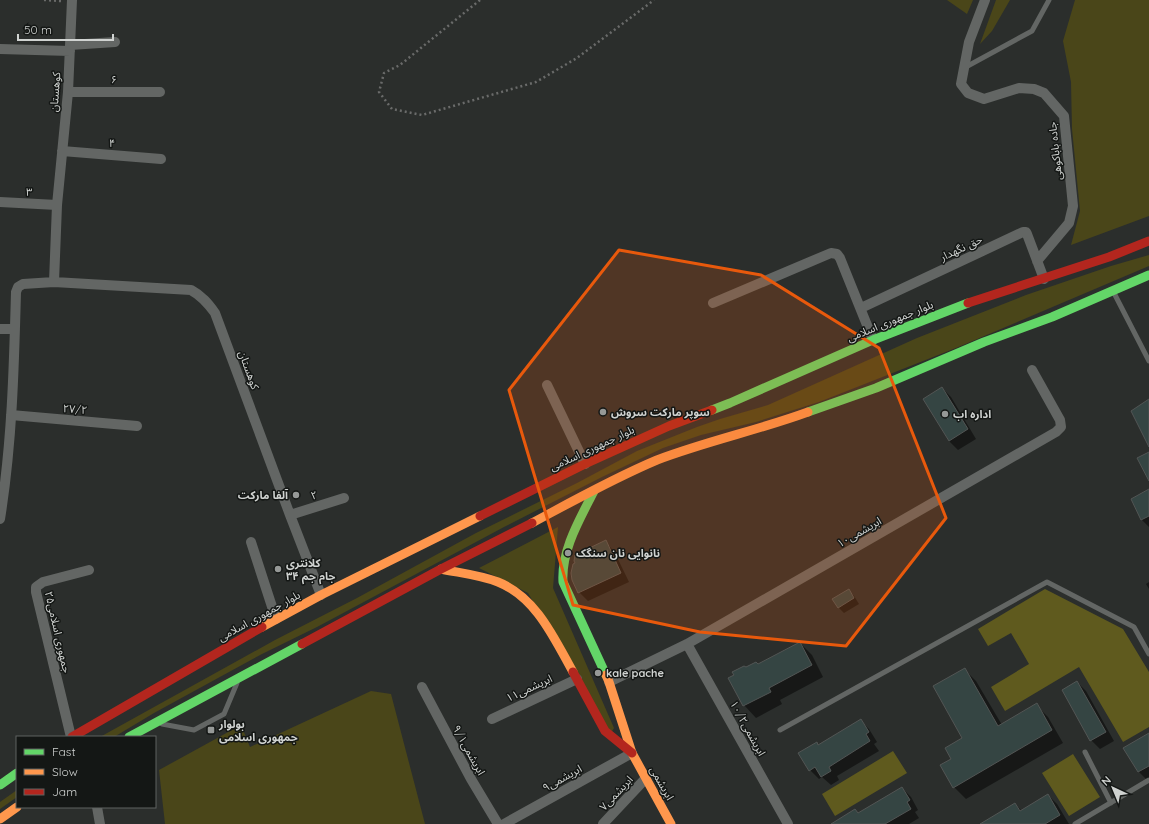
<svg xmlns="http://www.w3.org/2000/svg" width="1149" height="824" font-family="Quicksand,'Noto Sans Arabic',sans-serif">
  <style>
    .green { fill: #4a4619 }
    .forest { fill: #5f5a1e }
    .shadow { fill: #0007 }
    .building { fill: #354543; stroke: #525554 }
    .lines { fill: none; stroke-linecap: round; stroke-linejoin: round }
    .path { stroke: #6a6b6a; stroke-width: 2.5; stroke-dasharray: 2 3; stroke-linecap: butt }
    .lane { stroke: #636664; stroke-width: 5 }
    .street { stroke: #636664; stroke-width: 10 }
    .fast { stroke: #63d668; stroke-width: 9 }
    .slow { stroke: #ff974d; stroke-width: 9 }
    .jam { stroke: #b3261e; stroke-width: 9 }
    .marked { fill: #e8590c; fill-opacity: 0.2; stroke: #e8590c; stroke-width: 3; stroke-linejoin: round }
    .poi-dot { fill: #969997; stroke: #141715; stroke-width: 1.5 }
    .labels { text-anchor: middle; stroke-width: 3; stroke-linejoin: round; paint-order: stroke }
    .street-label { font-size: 11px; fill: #d0d3d1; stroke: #141715 }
    .poi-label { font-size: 11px; font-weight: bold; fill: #d0d3d1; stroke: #141715; text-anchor: start }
  </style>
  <rect width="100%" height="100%" fill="#2b2e2c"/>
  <!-- green -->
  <path class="green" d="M947 0H973L967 14Z
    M996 0H1010L992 31 980 44Z
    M1075 0H1149V216L1071 245 1080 211 1072 129 1071 82 1063 41Z
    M1149 255V266L956 348 819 402 756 422 701 435 663 448 602 477 504 527 317 627 262 654 154 713 114 737H100L275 640 357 598 476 533 577 483 637 451 697 427 720 419 768 405 917 338 1026 295 1111 266Z
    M558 527 553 588 614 728 611 733 528 593 479 568Z
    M371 691 391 694 425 824H165L159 770 241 725 250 747Z
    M17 790V797L0 809V802Z"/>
  <!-- forest -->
  <path class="forest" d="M1045 589 1123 629 1149 672V727L1123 742 1079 667 1005 711 991 687 1029 664 1011 633 988 646 978 629Z
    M893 751 907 773 835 816 822 794Z
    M1073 754 1100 797 1069 816 1042 773Z"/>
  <!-- shadow -->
  <path class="shadow" d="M942 388 951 397 976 439 958 450 949 441 924 399Z
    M1149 490V527L1142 520 1132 500Z
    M605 542 614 551 629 582 588 601 579 592Z
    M1149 582V589L1146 584Z
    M848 590 854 596 859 604 844 613 838 607Z
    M800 643 812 655 823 677 780 700 782 704 756 718 744 705 729 678 746 669 758 665Z
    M964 669 976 681 1002 725 1036 705 1048 717 1063 743 966 799 954 787 952 759 963 738Z
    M1077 682 1086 691 1114 741 1100 749 1091 740Z
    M860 720 869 729 877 742 874 744 879 751 837 776 839 780 831 785 822 777 819 779 810 770 816 743 819 746Z
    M1149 734V780L1148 781 1139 772 1125 748Z
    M902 788 911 797 918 810 915 812 919 818 909 824H843Z
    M1048 795 1057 804 1069 824H989L1015 804 1022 811Z"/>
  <!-- building -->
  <path class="building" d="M942 387 968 429 949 441 923 399Z
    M1149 399V447L1131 411Z
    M1149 452V481L1137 458Z
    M1149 489V516L1141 520 1131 499Z
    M606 540 621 573 578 593 572 580 571 573 573 564 575 563 574 561 575 555Z
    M849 589 854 598 838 608 832 599Z
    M800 642 812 665 769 688 771 692 743 706 728 678 734 675 732 672 744 666 746 667 756 662 758 664Z
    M965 668 998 726 1037 703 1052 730 953 788 940 765 951 759 945 748 962 738 933 686Z
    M1077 681 1106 732 1090 741 1062 690Z
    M861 719 869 732 866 734 870 741 829 767 831 771 821 777 815 767 809 771 798 753 817 742 818 745Z
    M1149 733V766L1138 772 1123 748Z
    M902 787 910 800 907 802 911 809 885 824H831L855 809 858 813Z
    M1048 794 1060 815 1045 824H980L1015 803 1020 811Z"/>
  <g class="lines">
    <!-- path -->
    <path class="path" d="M44 0 61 1
      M480 0 400 65 384 73 379 92 392 109 422 115 536 82 577 58 654 0"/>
    <!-- lane -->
    <path class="lane" d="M964 68 1032 31 1049 0
      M1114 293 1149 361
      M162 724 194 730 224 714 237 683
      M780 730 1047 582 1134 627 1149 654
      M1085 752 1111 803
      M1075 824 1149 780"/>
    <!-- street -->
    <path class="street" d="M985 0 969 42 961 84 968 93 984 99 1019 88 1034 89 1044 93 1064 116 1073 206 1069 223 1037 261
      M70 45 115 42
      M0 49 70 51
      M68 92H160
      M62 151 161 159
      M0 202 57 205
      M54 282 57 205 68 92 72 0
      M713 303 831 253 837 254 840 258 873 340
      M861 308 1023 232H1026L1027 234 1044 279
      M0 329H15
      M547 385 585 464
      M11 415 137 426
      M290 515 344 498
      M0 519C12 444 14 368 16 292L18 287 23 284 54 282 191 290C202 296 208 303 215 313L290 515 321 595
      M251 542 276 619
      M687 644 788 824
      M609 682 687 644 1056 432 1061 427 1060 420 1032 370
      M422 687 471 779 498 824
      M492 719 577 679
      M71 737 36 592V587L43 582 89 570
      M97 807 100 824
      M504 824 632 753
      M603 824 646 778"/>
    <!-- fast -->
    <path class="fast" d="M712 410 730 403 873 340 968 303
      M808 412 876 388 984 342 1052 317 1149 275
      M594 491C580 519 561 550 563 582L606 675
      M129 737 302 644
      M0 785 17 773"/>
    <!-- slow -->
    <path class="slow" d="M532 523C573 501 614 478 657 460 707 441 759 430 808 412
      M441 569C460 573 480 575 498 582 536 597 554 638 573 672
      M262 627 321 595 480 516
      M606 675 609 682 632 753 671 824
      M0 819 17 807"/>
    <!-- jam -->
    <path class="jam" d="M968 303 1109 257 1149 241
      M480 516 585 464 669 426 712 410
      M302 644 441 569 532 523
      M573 672 605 731 632 753
      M72 737 262 627"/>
  </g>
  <!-- marked area -->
  <path class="marked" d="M619 250 761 275 879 348 946 518 846 646 700 632 573 605 509 390Z"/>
  <!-- markers -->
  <g class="poi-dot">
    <circle cx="603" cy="412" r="4"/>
    <circle cx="945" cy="414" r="4"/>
    <circle cx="296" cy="495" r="4"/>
    <circle cx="568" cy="553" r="4"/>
    <circle cx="278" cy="569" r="4"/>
    <circle cx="598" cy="673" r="4"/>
    <rect x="207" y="726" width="8" height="8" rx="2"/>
  </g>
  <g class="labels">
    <!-- street labels -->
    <g class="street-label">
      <text x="114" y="84">۶</text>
      <text transform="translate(55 92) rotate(-86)" y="4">کوهستان</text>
      <text transform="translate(112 143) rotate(5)" y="4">۴</text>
      <text transform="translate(1055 151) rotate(-96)" y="4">جاده باباکوهی</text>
      <text transform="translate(29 192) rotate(3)" y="4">۳</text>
      <text transform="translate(961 248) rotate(-25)" y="4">حق نگهدار</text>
      <text transform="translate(890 321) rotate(-22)" y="4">بلوار جمهوری اسلامی</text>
      <text transform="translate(249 370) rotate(70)" y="4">کوهستان</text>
      <text transform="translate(75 409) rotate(5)" y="4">۲۷/۲</text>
      <text transform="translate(592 448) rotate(-25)" y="4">بلوار جمهوری اسلامی</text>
      <text transform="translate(314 495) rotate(-17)" y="4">۲</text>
      <text transform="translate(859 532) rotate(-30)" y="4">ابریشمی۱۰</text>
      <text transform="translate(259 616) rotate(-29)" y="4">بلوار جمهوری اسلامی</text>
      <text transform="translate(58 632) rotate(77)" y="4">جمهوری اسلامی۲۵</text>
      <text transform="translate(529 688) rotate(-25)" y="4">ابریشمی۱۱</text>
      <text transform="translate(748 728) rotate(61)" y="4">۱۰/۲ابریشمی</text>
      <text transform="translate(469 750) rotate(61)" y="4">۹/۱ابریشمی</text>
      <text transform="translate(562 778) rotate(-29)" y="4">ابریشمی۹</text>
      <text transform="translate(662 783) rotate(61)" y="4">ابریشمی</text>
      <text transform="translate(616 793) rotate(-47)" y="4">ابریشمی۷</text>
    </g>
    <!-- poi labels -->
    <g class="poi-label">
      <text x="611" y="416">سوپر مارکت سروش</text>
      <text x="953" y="418">اداره اب</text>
      <text x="288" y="499" text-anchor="end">آلفا مارکت</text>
      <text x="576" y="557">نانوایی نان سنگک</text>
      <text x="286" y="567">کلانتری<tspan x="286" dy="13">۳۴ جام جم</tspan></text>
      <text x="606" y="677">kale pache</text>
      <text x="219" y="728">بولوار<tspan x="219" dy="13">جمهوری اسلامی</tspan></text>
    </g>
  </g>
  <!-- legend -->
  <rect x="16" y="736" width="140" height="72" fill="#141715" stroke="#5f6260"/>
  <rect x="24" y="749" width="20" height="6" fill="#63d668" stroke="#5f6260"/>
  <text x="52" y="756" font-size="12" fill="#d0d3d1">Fast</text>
  <rect x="24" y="769" width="20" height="6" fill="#ff974d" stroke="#5f6260"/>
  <text x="52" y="776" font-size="12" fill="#d0d3d1">Slow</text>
  <rect x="24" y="789" width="20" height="6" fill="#b3261e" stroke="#5f6260"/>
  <text x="52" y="796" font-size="12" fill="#d0d3d1">Jam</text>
  <!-- north arrow -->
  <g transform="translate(1113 788) rotate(316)" stroke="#141715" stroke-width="3" paint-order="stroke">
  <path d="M0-3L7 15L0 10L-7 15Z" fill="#d0d3d1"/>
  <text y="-6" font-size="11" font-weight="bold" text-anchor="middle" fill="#d0d3d1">N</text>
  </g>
  <!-- scale -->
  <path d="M18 34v6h95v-6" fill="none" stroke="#d0d3d1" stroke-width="2"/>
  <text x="24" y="34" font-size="12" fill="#d0d3d1" stroke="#141715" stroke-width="3" paint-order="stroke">50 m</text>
</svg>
